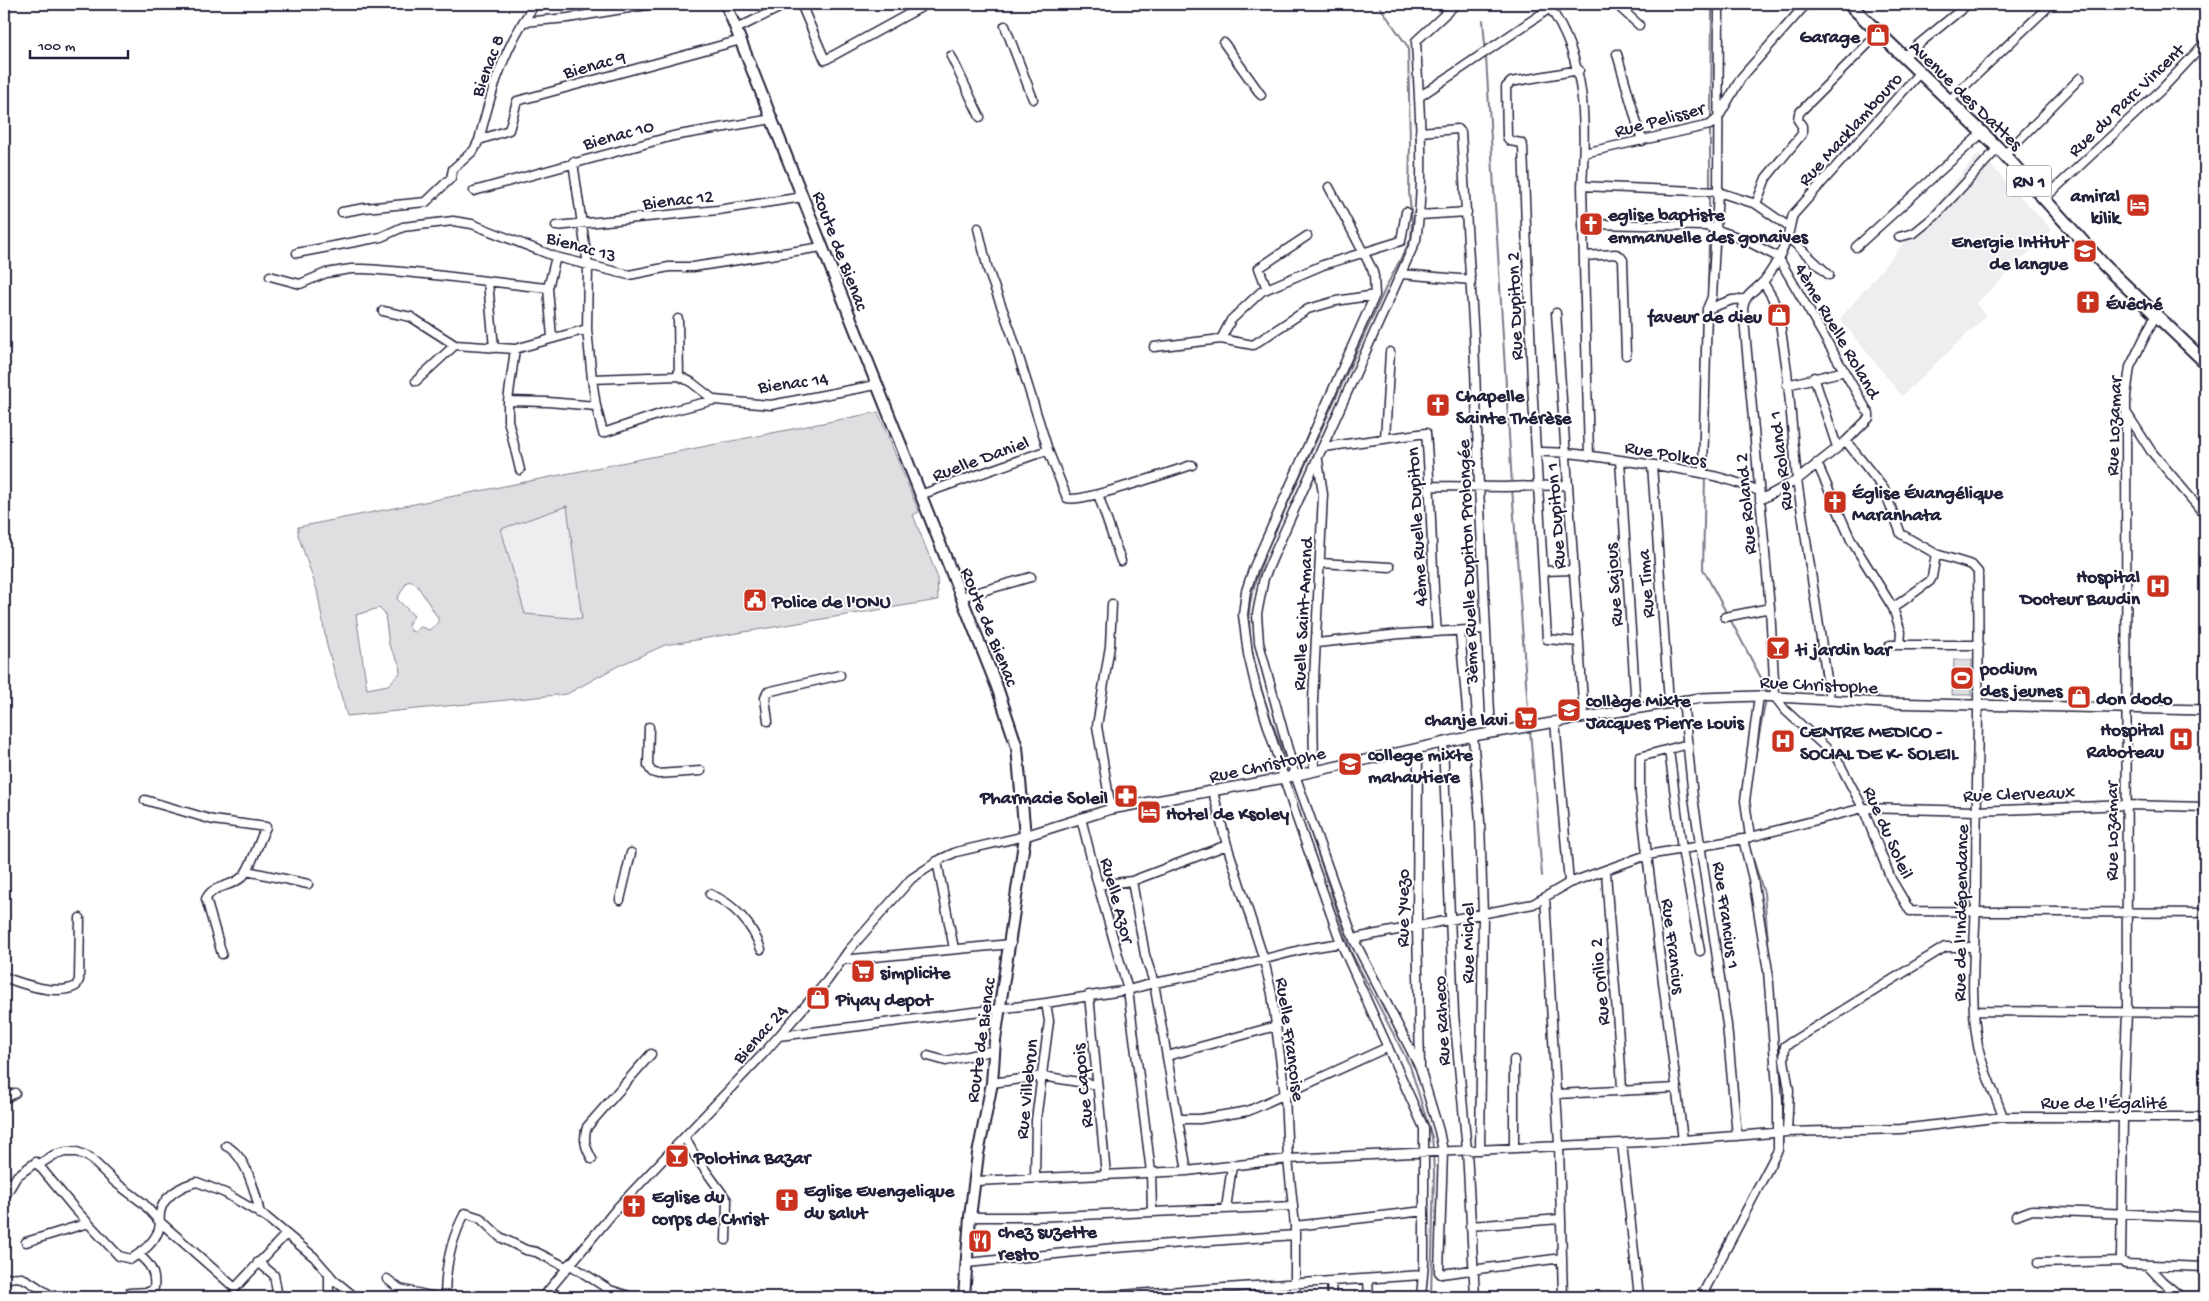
<svg xmlns="http://www.w3.org/2000/svg" width="2209" height="1301" font-family="'Gochi Hand',sans-serif">
  <style>
    .built { fill: #eeeef1 }
    .green { fill: #dfdfe2; stroke: #80808e; fill-rule: evenodd }
    .lines { fill: none; stroke-linecap: round; stroke-linejoin: round }
    .stream { stroke: #7a7a88; stroke-width: 2 }
    .minor-casing { stroke: #22223b; stroke-width: 11 }
    .tertiary-casing { stroke: #22223b; stroke-width: 12 }
    .secondary-casing { stroke: #22223b; stroke-width: 14 }
    .primary-casing { stroke: #22223b; stroke-width: 15 }
    .minor { stroke: #fff; stroke-width: 8 }
    .tertiary { stroke: #fff; stroke-width: 9 }
    .secondary { stroke: #fff; stroke-width: 10 }
    .primary { stroke: #fff; stroke-width: 11 }
    .labels { text-anchor: middle; stroke-width: 4; stroke-linejoin: round; paint-order: stroke }
    .shield { fill: #fff; stroke: #646476; stroke-width: 1 }
    .shield-label { font-size: 18px; font-weight: bold; fill: #22223b }
    .poi-label { font-size: 19px; font-weight: bold; fill: #22223b; stroke: #fff; text-anchor: start }
    .street-label { font-size: 19px; fill: #22223b; stroke: #fff }
  </style>
  <rect width="100%" height="100%" fill="#fff"/>
  <filter id="ink" filterUnits="userSpaceOnUse"><feTurbulence type="fractalNoise" baseFrequency=".02" numOctaves="2"/><feDisplacementMap in="SourceGraphic" scale="10" xChannelSelector="R" yChannelSelector="G"/><feConvolveMatrix kernelMatrix="1 2 1 2 8 2 1 2 1" color-interpolation-filters="sRGB"/></filter>
  <g filter="url(#ink)">
    <!-- built -->
    <path class="built" d="M1979 153 2052 230 1976 304 1987 315 1902 396 1840 319Z
      M567 506 582 619 525 614 501 529Z"/>
    <!-- green -->
    <path class="green" d="M878 412 919 512 913 515 937 576 938 600 665 645 616 667 567 694 347 716 327 646 317 590 298 535V527ZM567 506 582 619 525 614 501 529ZM412 581 417 585 438 618V623L429 630 421 627 414 632 411 631 408 624 414 616 397 599 407 582ZM379 608 385 614 389 645 399 663 400 673 388 685 367 689 356 615Z
      M1954 660H1972L1971 695H1952Z"/>
    <g class="lines">
      <!-- stream -->
      <path class="stream" d="M1483 20 1485 45
        M1486 57 1512 484
        M1711 121 1712 4
        M1710 189V129
        M1709 224V194
        M1708 299 1709 229
        M1705 475 1703 569 1727 614
        M1512 488 1529 723
        M1730 619 1767 689V694
        M1530 730 1542 876
        M1752 773 1766 699
        M1291 774C1273 723 1249 670 1249 616 1249 594 1260 570 1267 549L1387 285 1411 239 1412 222 1409 192 1410 144 1408 47 1378 4
        M1293 780 1351 952 1410 1066 1432 1137 1433 1148
        M1747 840 1764 893 1769 952
        M1781 1151 1783 1148 1782 1134
        M1431 1297 1434 1173 1433 1153"/>
      <!-- minor casing -->
      <g class="minor-casing">
        <path id="minor" d="M801 4 825 60 927 4
          M1456 4 1416 41C1419 107 1426 175 1416 240L1276 550 1264 578 1257 614 1259 643 1295 775 1354 940 1420 1068 1439 1131 1443 1151 1439 1272 1441 1274 1562 1258
          M1616 4 1639 25
          M1550 8C1587 62 1586 123 1582 186L1589 456
          M523 22 535 4
          M1005 26 1033 99
          M736 29 787 4
          M1224 43 1261 95
          M1617 54 1642 141
          M951 56 980 117
          M1904 56 1968 4
          M1921 71 1793 215C1790 223 1790 231 1787 238 1782 253 1773 269 1764 281 1755 291 1745 294 1743 308L1770 608 1775 697 1785 710 1836 757 1863 808 1891 879 1910 911 2205 913
          M1419 97 1556 4
          M1950 100 2051 4
          M1420 132 1458 129 1461 132 1474 338 1479 487 1491 733
          M479 140 509 130 517 101 741 40
          M1584 153 1710 125 1718 118 1741 78 1806 4
          M2004 155 2080 78
          M573 162 588 266 587 329 592 379 596 406 603 433 663 413 714 400
          M1582 186 1718 192 1756 204 1789 227
          M1329 187 1372 269 1374 276 1375 295 1254 567 1246 591 1243 615 1248 654 1256 688 1295 813 1341 943 1424 1128V1263L1421 1297
          M474 191 673 136 772 119
          M2045 198 2162 89 2205 43
          M1756 204 1766 178 1802 134V126L1798 120 1799 113 1878 34
          M342 212 365 208 426 202 451 178 453 169 474 150 479 140C490 97 500 60 523 22L568 18 653 4
          M1420 215 1467 212
          M1583 224 1706 226 1743 239 1778 257 1869 414V418L1846 441
          M556 226 718 210 803 197
          M978 228 988 270 1011 332 1048 450
          M1788 237 1829 275
          M1899 237 1914 233 1935 216 1998 148
          M1856 247 1982 133
          M297 253 381 237 403 227 453 221 472 224 556 257 629 275 669 267H693L822 247
          M1584 256 1616 254 1620 256 1623 260 1626 355
          M1402 274 1471 280
          M270 276 300 284 326 273 351 269H363C425 272 486 282 548 288L556 257
          M488 282 494 348
          M1763 282 1772 297 1779 316 1787 371 1797 480 1830 699
          M548 288 552 338
          M1267 289 1259 268 1307 236
          M1707 309 1732 300 1744 299
          M383 311 411 317 455 345 515 349 587 329
          M1556 313 1584 716
          M2156 314 2130 367 2126 396 2127 1012 2123 1117 2121 1259 2125 1264 2205 1267
          M678 319 679 376
          M1221 339 1231 320 1262 291 1323 265 1401 241 1406 212
          M1154 347 1221 339 1253 345 1308 309 1336 301 1375 295
          M515 349 508 401 548 402 596 406
          M1814 377 1837 447
          M592 379 679 376 691 382 714 400 771 405 876 385
          M416 381 455 345
          M1787 385 1845 371
          M508 401V420L520 470
          M2126 412 2151 451 2205 515
          M1385 439 1390 352
          M1324 447 1426 433C1432 500 1431 566 1437 632
          M1536 452C1564 451 1592 456 1620 460 1667 467 1716 472 1759 491
          M1620 460 1636 708
          M1817 463 1851 540 1893 608 1930 581 1932 577 1936 554
          M1652 465 1669 702
          M1703 473 1707 309 1712 297 1718 192 1719 4
          M1431 486 1504 487 1568 485
          M1098 494 1121 561
          M920 495 1048 450 1067 498C1079 504 1173 471 1192 465
          M1760 500 1797 480 1846 441 1884 489 1901 534 1936 554 1972 565 1978 572C1980 680 1976 789 1976 898 1975 947 1969 997 1978 1046 1983 1071 1995 1093 2003 1117
          M1320 563 1390 567
          M1543 571 1574 570
          M961 597 1031 577
          M1893 608 1901 632 1900 645
          M1725 617 1770 608
          M1460 631 1468 721
          M1579 642 1547 639 1532 383 1523 147 1521 143 1510 141 1507 137 1506 87 1511 82 1579 70
          M1317 643 1400 634 1485 629
          M1890 645H1979
          M1683 700 1693 797 1727 1025 1737 1136
          M768 721 765 698 767 692 840 675
          M1555 721 1569 883
          M649 727 648 766 652 772 658 774 701 771
          M1473 736 1480 821 1483 914 1480 1150
          M1443 742 1454 1014 1467 1150 1475 1297
          M1418 748 1417 927 1420 1066
          M1669 750 1682 849 1700 951
          M1314 770 1313 700 1323 494 1318 460
          M1213 792 1227 845 1264 960 1272 994 1285 1096 1288 1159 1295 1226V1297
          M145 800 213 820 266 827C260 838 250 871 242 877 231 888 213 884 206 899L222 954
          M1111 809 1097 726 1110 646 1112 604
          M1081 818 1098 885 1128 990 1151 1172 1152 1211
          M1750 837 1745 801 1759 696
          M937 861 954 949
          M1606 870C1610 944 1619 1017 1622 1091
          M247 871 308 884
          M1132 881 1145 955 1154 983 1187 1171
          M1098 885 1132 881 1227 845
          M710 894C734 904 752 924 761 949
          M1545 897 1559 1145 1563 1297
          M620 900 631 853
          M1354 940 1361 937 1533 904 1569 883 1647 855 1743 839 1863 808 1976 811 2127 805 2205 807
          M842 960 1011 944
          M4 977C22 984 58 996 76 986L79 980 80 918
          M1089 995 1106 1175
          M1974 1011 2205 1013
          M779 1036 1046 1003 1128 990 1154 983 1222 970 1304 949 1341 943
          M928 1056 946 1061 995 1050
          M1167 1056 1276 1026
          M992 1083 1042 1076 1097 1085
          M1557 1094 1677 1088
          M4 1099 15 1093
          M1178 1119H1200L1248 1111 1388 1047
          M1787 1132 1789 1090 1784 1060 1785 1046 1945 947H1973
          M685 1138 695 1156 727 1200 726 1240
          M1683 1140 1647 855 1640 792V757L1688 744
          M1622 1143 1639 1297
          M226 1146C246 1155 256 1194 260 1214
          M1514 1147V1060
          M592 1159C585 1147 583 1139 587 1127L651 1054
          M38 1165 54 1155 66 1152H77L89 1157 115 1182 143 1203 159 1221 235 1288 286 1234
          M1035 1178 1036 1120 1049 1021 1046 1003
          M976 1181 1187 1171 1288 1159 1683 1140 1787 1132 1901 1129 2003 1117H2205
          M4 1198 17 1176 36 1162 74 1208 119 1256 131 1259C141 1253 153 1243 158 1232 161 1226 159 1219 160 1213 162 1197 182 1185 197 1182L225 1193 266 1217 314 1257 334 1280 355 1297
          M1226 1209 1232 1165
          M2016 1216 2032 1210 2205 1217
          M970 1217H1033L1293 1206
          M1295 1226 1424 1211
          M1470 1226 1560 1219
          M26 1242 88 1223
          M258 1262 274 1275 278 1297
          M967 1263 1114 1248 1295 1235
          M2038 1263 2122 1261
          M569 1264 610 1290 632 1297
          M2148 1266 2162 1281 2181 1297
          M329 1274V1297
          M387 1279 400 1289 435 1297
          M4 1280C27 1269 37 1293 57 1297
          M1368 1280 1369 1297
          M1331 1282 1332 1297
          M549 1290 560 1297
          M123 1297 129 1293 149 1292 154 1288C156 1273 150 1264 139 1255
          M445 1297C445 1268 451 1239 465 1213L480 1218 500 1237 526 1250 536 1252 566 1267
          M543 1297 618 1207 764 1053 827 981 849 950 911 879 941 859 956 852 1025 836
          M1090 1297 1422 1275
          M1701 1297 1778 1150V1100L1768 971 1753 879 1743 839"/>
      </g>
      <!-- tertiary casing -->
      <g class="tertiary-casing">
        <path id="tertiary" d="M1025 836 1111 809 1284 778 1473 736 1700 698 1759 696 1883 703 2205 710"/>
      </g>
      <!-- secondary casing -->
      <g class="secondary-casing">
        <path id="secondary" d="M726 4 997 687 1017 747 1025 836 995 1040 992 1083 978 1154 970 1217 964 1297"/>
      </g>
      <!-- primary casing -->
      <g class="primary-casing">
        <path id="primary" d="M1849 4 1998 148 2104 265 2205 362"/>
      </g>
      <!-- minor -->
      <use href="#minor" class="minor"/>
      <!-- tertiary -->
      <use href="#tertiary" class="tertiary"/>
      <!-- secondary -->
      <use href="#secondary" class="secondary"/>
      <!-- primary -->
      <use href="#primary" class="primary"/>
    </g>
  </g>
  <!-- icons -->
  <defs>
    <g id="shop-square" transform="scale(1.25)"><rect x="-9" y="-9" width="18" height="18" rx="4" fill="#c8321e" stroke="#fff"/><path d="M-5-2.5h2.3a2.7 3.5 0 0 1 5.4 0H5L5.5 6h-11ZM-1.5-2.5h3a1.5 2.3 0 0 0-3 0Z" fill="#fff"/></g>
    <g id="hotel-square" transform="scale(1.25)"><rect x="-9" y="-9" width="18" height="18" rx="4" fill="#c8321e" stroke="#fff"/><path d="M-6-4.5h1.5V1H6V5H4.5V3h-9V5H-6ZM-4 0a1.8 1.8 0 1 1 3.6 0ZM.5 0V-2.5h3Q6-2.5 6 0Z" fill="#fff"/></g>
    <g id="church-square" transform="scale(1.25)"><rect x="-9" y="-9" width="18" height="18" rx="4" fill="#c8321e" stroke="#fff"/><path d="M-1.2-6h2.4v3.5h3.3v2.4h-3.3V6h-2.4V-.1h-3.3v-2.4h3.3Z" fill="#fff"/></g>
    <g id="university-square" transform="scale(1.25)"><rect x="-9" y="-9" width="18" height="18" rx="4" fill="#c8321e" stroke="#fff"/><path d="M0-5L7-2L0 1L-7-2ZM-4 1L0 2.5L4 1V4Q0 6-4 4Z" fill="#fff"/></g>
    <g id="hospital-square" transform="scale(1.25)"><rect x="-9" y="-9" width="18" height="18" rx="4" fill="#c8321e" stroke="#fff"/><path d="M-5-5h3v3.5h4V-5h3V5h-3V1.5h-4V5h-3Z" fill="#fff"/></g>
    <g id="civic-square" transform="scale(1.25)"><rect x="-9" y="-9" width="18" height="18" rx="4" fill="#c8321e" stroke="#fff"/><path d="M-.6-6.5H3V-4.5H.6V-3L4-1V1h2V6H-6V1h2V-1L-.6-3ZM-1.2 2.5V6h2.4V2.5Z" fill="#fff"/></g>
    <g id="bar-square" transform="scale(1.25)"><rect x="-9" y="-9" width="18" height="18" rx="4" fill="#c8321e" stroke="#fff"/><path d="M-6-5H6L.8 .8V4.5H3.5V6h-7V4.5H-.8V.8Z" fill="#fff"/></g>
    <g id="stadium-square" transform="scale(1.25)"><rect x="-9" y="-9" width="18" height="18" rx="4" fill="#c8321e" stroke="#fff"/><path d="M0-5a6.5 5 0 1 0 0 10a6.5 5 0 1 0 0-10ZM-3.5-1.8h7v3.6h-7Z" fill="#fff"/></g>
    <g id="supermarket-square" transform="scale(1.25)"><rect x="-9" y="-9" width="18" height="18" rx="4" fill="#c8321e" stroke="#fff"/><path d="M-6-5.5h2.5l.6 2H6L4.5 2H-2.5L-4.4-4H-6ZM-1.5 3.2a1.3 1.3 0 1 0 .1 0ZM3 3.2a1.3 1.3 0 1 0 .1 0Z" fill="#fff"/></g>
    <g id="pharmacy-square" transform="scale(1.25)"><rect x="-9" y="-9" width="18" height="18" rx="4" fill="#c8321e" stroke="#fff"/><path d="M-2-6h4v4h4v4h-4v4h-4v-4h-4v-4h4Z" fill="#fff"/></g>
    <g id="restaurant-square" transform="scale(1.25)"><rect x="-9" y="-9" width="18" height="18" rx="4" fill="#c8321e" stroke="#fff"/><path d="M-5-6h1v4h1v-4h1v4h1v-4h1v5L-1.5 .5V6h-2V.5L-5-1ZM5-6V6H3V1.5H1.5Q1.5-4 5-6Z" fill="#fff"/></g>
  </defs>
  <g fill-rule="evenodd">
    <use href="#shop-square" x="1878" y="35"/>
    <use href="#hotel-square" x="2138" y="205"/>
    <use href="#church-square" x="1591" y="224"/>
    <use href="#university-square" x="2085" y="251"/>
    <use href="#church-square" x="2088" y="302"/>
    <use href="#shop-square" x="1779" y="315"/>
    <use href="#church-square" x="1438" y="405"/>
    <use href="#church-square" x="1835" y="502"/>
    <use href="#hospital-square" x="2158" y="586"/>
    <use href="#civic-square" x="755" y="600"/>
    <use href="#bar-square" x="1778" y="648"/>
    <use href="#stadium-square" x="1962" y="678"/>
    <use href="#shop-square" x="2079" y="697"/>
    <use href="#university-square" x="1569" y="710"/>
    <use href="#supermarket-square" x="1526" y="718"/>
    <use href="#hospital-square" x="2181" y="739"/>
    <use href="#hospital-square" x="1783" y="741"/>
    <use href="#university-square" x="1350" y="764"/>
    <use href="#pharmacy-square" x="1126" y="796"/>
    <use href="#hotel-square" x="1149" y="812"/>
    <use href="#supermarket-square" x="863" y="971"/>
    <use href="#shop-square" x="818" y="998"/>
    <use href="#bar-square" x="677" y="1156"/>
    <use href="#church-square" x="787" y="1200"/>
    <use href="#church-square" x="634" y="1206"/>
    <use href="#restaurant-square" x="980" y="1241"/>
  </g>
  <g class="labels">
    <!-- shield labels -->
    <rect class="shield" x="2006.5" y="165.5" width="45" height="31" rx="4"/>
    <g class="shield-label">
      <text x="2029" y="187">RN 1</text>
    </g>
    <!-- poi labels -->
    <g class="poi-label">
      <text x="1860" y="42" text-anchor="end">Garage</text>
      <text x="2120" y="201" text-anchor="end">amiral<tspan x="2120" dy="22">kilik</tspan></text>
      <text x="1608" y="220">eglise baptiste<tspan x="1608" dy="22">emmanuelle des gonaives</tspan></text>
      <text x="2068" y="247" text-anchor="end">Energie Intitut<tspan x="2068" dy="22">de langue</tspan></text>
      <text x="2106" y="309">Évêché</text>
      <text x="1762" y="322" text-anchor="end">faveur de dieu</text>
      <text x="1456" y="401">Chapelle<tspan x="1456" dy="22">Sainte Thérèse</tspan></text>
      <text x="1852" y="498">Église Évangélique<tspan x="1852" dy="22">Maranhata</tspan></text>
      <text x="2140" y="582" text-anchor="end">Hospital<tspan x="2140" dy="22">Docteur Baudin</tspan></text>
      <text x="772" y="607">Police de l'ONU</text>
      <text x="1796" y="655">ti jardin bar</text>
      <text x="1980" y="674">podium<tspan x="1980" dy="22">des jeunes</tspan></text>
      <text x="2096" y="704">don dodo</text>
      <text x="1586" y="706">collège Mixte<tspan x="1586" dy="22">Jacques Pierre Louis</tspan></text>
      <text x="1508" y="725" text-anchor="end">chanje lavi</text>
      <text x="2164" y="735" text-anchor="end">Hospital<tspan x="2164" dy="22">Raboteau</tspan></text>
      <text x="1800" y="737">CENTRE MEDICO -<tspan x="1800" dy="22">SOCIAL DE K- SOLEIL</tspan></text>
      <text x="1368" y="760">college mixte<tspan x="1368" dy="22">mahautiere</tspan></text>
      <text x="1108" y="803" text-anchor="end">Pharmacie Soleil</text>
      <text x="1166" y="819">Hotel de Ksoley</text>
      <text x="880" y="978">simplicite</text>
      <text x="836" y="1005">Piyay depot</text>
      <text x="694" y="1163">Polotina Bazar</text>
      <text x="804" y="1196">Eglise Evengelique<tspan x="804" dy="22">du salut</tspan></text>
      <text x="652" y="1202">Eglise du<tspan x="652" dy="22">corps de Christ</tspan></text>
      <text x="998" y="1237">chez suzette<tspan x="998" dy="22">resto</tspan></text>
    </g>
    <!-- street labels -->
    <g class="street-label">
      <text transform="translate(594 63) rotate(-15)" y="7">Bienac 9</text>
      <text transform="translate(486 65) rotate(-69)" y="7">Bienac 8</text>
      <text transform="translate(1967 94) rotate(44)" y="7">Avenue des Dattes</text>
      <text transform="translate(2125 99) rotate(-44)" y="7">Rue du Parc Vincent</text>
      <text transform="translate(1659 118) rotate(-15)" y="7">Rue Pelisser</text>
      <text transform="translate(1849 128) rotate(-48)" y="7">Rue Macklambouro</text>
      <text transform="translate(618 133) rotate(-15)" y="7">Bienac 10</text>
      <text transform="translate(678 198) rotate(-6)" y="7">Bienac 12</text>
      <text transform="translate(582 245) rotate(16)" y="7">Bienac 13</text>
      <text transform="translate(842 250) rotate(69)" y="7">Route de Bienac</text>
      <text transform="translate(1513 306) rotate(-92)" y="7">Rue Dupiton 2</text>
      <text transform="translate(1839 330) rotate(60)" y="7">4ème Ruelle Roland</text>
      <text transform="translate(793 381) rotate(-7)" y="7">Bienac 14</text>
      <text transform="translate(2112 426) rotate(-88)" y="7">Rue Lozamar</text>
      <text transform="translate(1666 452) rotate(10)" y="7">Rue Polkos</text>
      <text transform="translate(980 457) rotate(-20)" y="7">Ruelle Daniel</text>
      <text transform="translate(1779 461) rotate(-97)" y="7">Rue Roland 1</text>
      <text transform="translate(1744 504) rotate(-95)" y="7">Rue Roland 2</text>
      <text transform="translate(1554 516) rotate(-94)" y="7">Rue Dupiton 1</text>
      <text transform="translate(1415 527) rotate(-93)" y="7">4ème Ruelle Dupiton</text>
      <text transform="translate(1466 562) rotate(-92)" y="7">3ème Ruelle Dupiton Prolongée</text>
      <text transform="translate(1644 584) rotate(-94)" y="7">Rue Tima</text>
      <text transform="translate(1612 585) rotate(-94)" y="7">Rue Sajous</text>
      <text transform="translate(1301 614) rotate(-87)" y="7">Ruelle Saint-Amand</text>
      <text transform="translate(991 626) rotate(68)" y="7">Route de Bienac</text>
      <text transform="translate(1819 683) rotate(3)" y="7">Rue Christophe</text>
      <text transform="translate(1267 763) rotate(-12)" y="7">Rue Christophe</text>
      <text transform="translate(2019 792) rotate(-2)" y="7">Rue Clerveaux</text>
      <text transform="translate(2110 831) rotate(-90)" y="7">Rue Lozamar</text>
      <text transform="translate(1890 832) rotate(66)" y="7">Rue du Soleil</text>
      <text transform="translate(1119 900) rotate(75)" y="7">Ruelle Azor</text>
      <text transform="translate(1401 908) rotate(-90)" y="7">Rue Yvezo</text>
      <text transform="translate(1959 913) rotate(-89)" y="7">Rue de l'Indépendance</text>
      <text transform="translate(1728 915) rotate(82)" y="7">Rue Francius 1</text>
      <text transform="translate(1466 943) rotate(-90)" y="7">Rue Michel</text>
      <text transform="translate(1675 946) rotate(83)" y="7">Rue Francius</text>
      <text transform="translate(1598 982) rotate(-95)" y="7">Rue Orilio 2</text>
      <text transform="translate(1440 1021) rotate(-93)" y="7">Rue Raheco</text>
      <text transform="translate(759 1033) rotate(-48)" y="7">Bienac 24</text>
      <text transform="translate(1292 1039) rotate(82)" y="7">Ruelle Françoise</text>
      <text transform="translate(979 1040) rotate(-82)" y="7">Route de Bienac</text>
      <text transform="translate(1081 1086) rotate(-96)" y="7">Rue Capois</text>
      <text transform="translate(1025 1089) rotate(-84)" y="7">Rue Villebrun</text>
      <text x="2104" y="1108">Rue de l'Égalité</text>
    </g>
  </g>
  <!-- margin -->
  <rect width="2209" height="1301" fill="none" stroke="#fff" stroke-width="20"/>
  <rect x="10" y="10" width="2189" height="1281" fill="none" stroke="#22223b" stroke-width="2" filter="url(#ink)"/>
  <!-- scale -->
  <path d="M30 50v8h98v-8" fill="none" stroke="#22223b" stroke-width="2.5"/>
  <text x="38" y="50" font-size="15" fill="#22223b" stroke="#ffffff" stroke-width="4" paint-order="stroke">100 m</text>
</svg>
